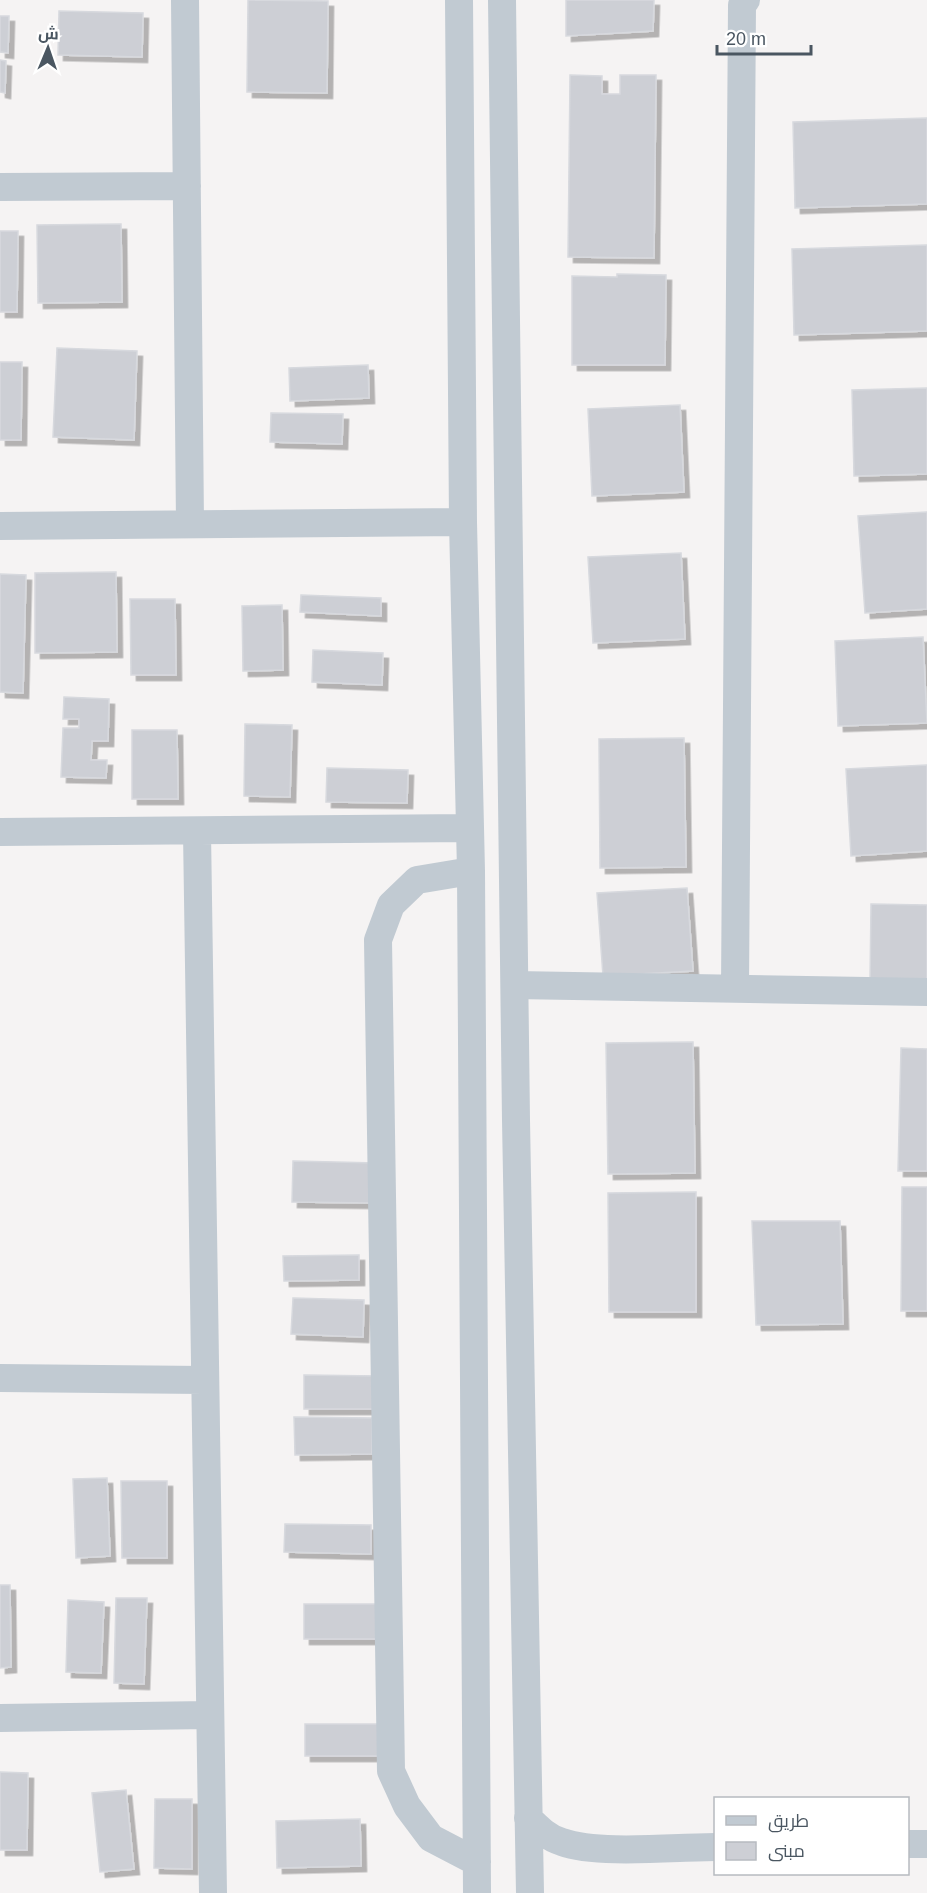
<svg xmlns="http://www.w3.org/2000/svg" width="927" height="1893" font-family="Helvetica,Cairo,sans-serif">
  <style>
    .building { fill: #cdcfd5; stroke: #d7d9de; stroke-width: 1.5; filter: url(#shadow) }
    .lines { fill: none; stroke-linecap: round; stroke-linejoin: round }
    .minor { stroke: #c1cad2; stroke-width: 28 }
  </style>
  <defs>
    <filter id="shadow"><feDropShadow dx="5.5" dy="5.5" stdDeviation="0" flood-color="#0004"/></filter>
  </defs>
  <rect width="100%" height="100%" fill="#f5f3f3"/>
  <!-- building -->
  <path class="building" d="M248 0 328 1 327 93 247 92Z
    M566 0H654L653 31 566 36Z
    M59 11 143 13 142 57 58 55Z
    M0 16H9L8 53 0 52Z
    M0 60 6 61 5 93 0 92Z
    M570 75 602 76V94H620V75H656L654 258 568 257Z
    M927 118V204L795 208 793 122Z
    M121 224 122 302 38 303 37 225Z
    M0 231H18L17 312H0Z
    M927 245V331L794 335 792 249Z
    M617 274 666 275 665 365H572V276L617 277Z
    M57 348 137 351 134 440 53 437Z
    M0 362H22L21 440H0Z
    M368 365 369 398 290 401 289 368Z
    M927 388V474L854 476 852 390Z
    M680 405 684 492 592 496 588 409Z
    M271 413 343 414 342 444 270 442Z
    M927 512V609L865 613 858 516Z
    M681 553 685 639 593 643 588 557Z
    M116 572 117 652 35 653V573Z
    M0 574 26 575 23 693 0 692Z
    M301 595 381 598V616L300 612Z
    M130 599H175L176 675H131Z
    M282 605 283 670 243 671 242 606Z
    M923 637 927 723 838 726 835 641Z
    M313 650 383 653 382 685 312 682Z
    M64 697 109 699 108 741H92L91 760H107L106 778 61 777 63 728H79V719H63Z
    M245 724 292 725 290 797 244 796Z
    M132 730H177L178 799H132Z
    M684 738 686 867 600 868 599 739Z
    M927 765V851L851 856 846 769Z
    M327 768 408 770 407 803 326 802Z
    M687 888 693 971 603 976 597 893Z
    M871 904 927 905V983H870Z
    M693 1042 695 1173 608 1174 606 1043Z
    M901 1048 927 1049V1171H898Z
    M293 1161 377 1163 376 1203 292 1202Z
    M902 1187H927V1311H901Z
    M696 1192V1312H609L608 1193Z
    M752 1221H840L843 1324 756 1325Z
    M359 1255V1280L284 1281 283 1256Z
    M293 1298 364 1300 363 1337 291 1334Z
    M304 1375 379 1376 378 1409H304Z
    M294 1417 372 1418V1454L295 1455Z
    M107 1478 110 1556 76 1558 73 1479Z
    M121 1481H167V1558H122Z
    M285 1524 371 1525V1554L284 1552Z
    M0 1585H10L11 1667 0 1668Z
    M116 1598H147L144 1684 114 1683Z
    M68 1600 104 1602 101 1673 66 1672Z
    M304 1604H379V1639H304Z
    M305 1724H384V1756H305Z
    M0 1772 28 1773 27 1850H0Z
    M126 1790 134 1869 100 1872 92 1793Z
    M155 1799H192V1869L154 1868Z
    M360 1819 361 1866 277 1868 276 1821Z"/>
  <g class="lines">
    <!-- minor -->
    <path class="minor" d="M185 0 190 524
      M459 0 463 522 471 871 477 1893
      M502 0 516 1120 530 1893
      M0 187 187 186
      M0 526 463 522
      M0 832 470 828
      M197 832 213 1893
      M471 871 417 880 391 905 378 940 391 1771 407 1806 431 1838 477 1862
      M515 985 927 992
      M735 988 742 5 746 0
      M0 1378 203 1380
      M0 1718 208 1715
      M528 1818C538 1828 548 1838 562 1842 598 1855 675 1847 716 1847
      M908 1844H927"/>
  </g>
  <!-- legend -->
  <rect x="714" y="1797" width="195" height="78" fill="#ffffff" stroke="#b7bbc0" stroke-width="1.5"/>
  <rect x="726" y="1816" width="30" height="9" fill="#c1cad2" stroke="#b7bbc0" stroke-width="1.5"/>
  <text x="768" y="1827" font-size="18" fill="#4a5661">طريق</text>
  <rect x="726" y="1842" width="30" height="18" fill="#cdcfd5" stroke="#b7bbc0" stroke-width="1.5"/>
  <text x="768" y="1857" font-size="18" fill="#4a5661">مبنى</text>
  <!-- north arrow -->
  <g transform="translate(48 48) rotate(2)" stroke="#ffffff" stroke-width="4.5" paint-order="stroke">
  <path d="M0-4.5L10 22L0 15L-10 22Z" fill="#4a5661"/>
  <text y="-9" font-size="16" font-weight="bold" text-anchor="middle" fill="#4a5661">ش</text>
  </g>
  <!-- scale -->
  <path d="M717 45v9h94v-9" fill="none" stroke="#4a5661" stroke-width="3"/>
  <text x="726" y="45" font-size="18" fill="#4a5661" stroke="#ffffff" stroke-width="4.5" paint-order="stroke">20 m</text>
</svg>
